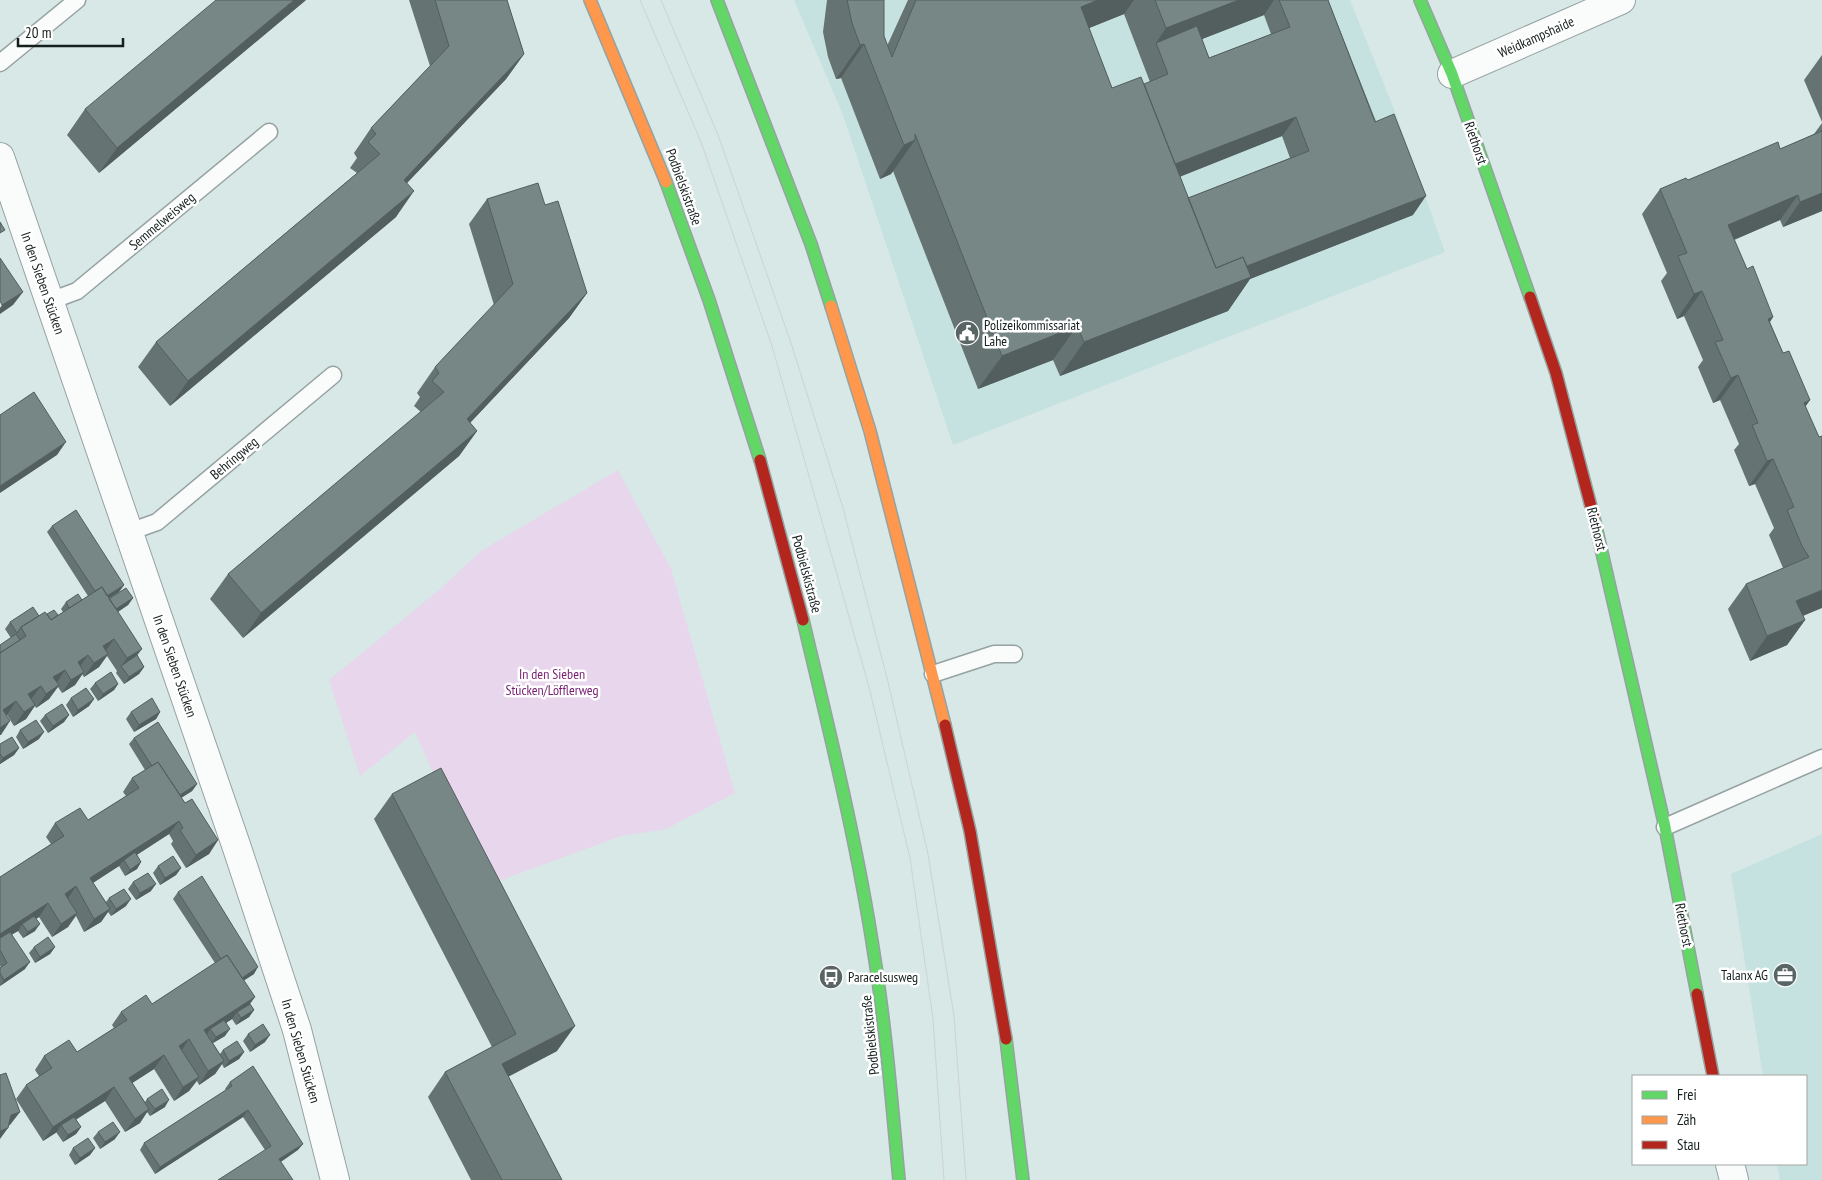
<svg xmlns="http://www.w3.org/2000/svg" width="1822" height="1180" font-family="'PT Sans Narrow',sans-serif">
  <style>
    .built { fill: #c5e2e0 }
    .green { fill: #e8d6ec }
    .lines { fill: none; stroke-linecap: round; stroke-linejoin: round }
    .lane-casing { stroke: #96a2a1; stroke-width: 19 }
    .street-casing { stroke: #96a2a1; stroke-width: 30 }
    .fast-casing { stroke: #96a2a1; stroke-width: 14 }
    .slow-casing { stroke: #96a2a1; stroke-width: 14 }
    .jam-casing { stroke: #96a2a1; stroke-width: 14 }
    .lane { stroke: #f9fcfb; stroke-width: 16 }
    .street { stroke: #f9fcfb; stroke-width: 28 }
    .fast { stroke: #63d668; stroke-width: 11 }
    .slow { stroke: #ff974d; stroke-width: 11 }
    .jam { stroke: #b3261e; stroke-width: 11 }
    .tram { stroke: #ced2d2; stroke-width: 1 }
    .wall { fill: #657473; fill-rule: evenodd }
    .shaded-wall { fill: #535e5e }
    .building { fill: #768786; stroke: #535e5e }
    .labels { text-anchor: middle; stroke-width: 5; stroke-linejoin: round; paint-order: stroke }
    .street-label { font-size: 14px; fill: #141f1e; stroke: #fff }
    .poi-label { font-size: 14px; fill: #141f1e; stroke: #fff; text-anchor: start }
    .park-label { font-size: 14px; fill: #761f72; stroke: #fff }
  </style>
  <rect width="100%" height="100%" fill="#d7e8e6"/>
  <!-- built -->
  <path class="built" d="M794 0H1350L1396 114 1445 252 953 445 843 115Z
    M1822 834V1180H1780L1777 1164H1806V1076H1763L1731 874Z"/>
  <!-- green -->
  <path class="green" d="M618 470 671 569 735 793 666 829 621 836 490 884 434 775 415 732 360 776 329 680 439 590 481 551Z"/>
  <g class="lines">
    <!-- lane casing -->
    <g class="lane-casing">
      <path id="lane" d="M0 63 77 0
        M50 301 77 291 269 132
        M129 532 157 522 333 375
        M933 674 994 654H1014
        M1665 827 1822 758"/>
    </g>
    <!-- street casing -->
    <g class="street-casing">
      <path id="street" d="M1452 74 1621 0
        M0 157 237 848 297 1030 335 1180
        M1730 1164 1734 1180"/>
    </g>
    <!-- fast casing -->
    <g class="fast-casing">
      <path id="fast" d="M717 0 811 244 831 306
        M1420 0 1452 74 1530 297
        M666 182 709 300 760 460
        M1594 518 1665 827 1697 994
        M803 620C829 730 857 842 874 954 886 1029 892 1104 899 1180
        M1006 1039 1023 1180"/>
    </g>
    <!-- slow casing -->
    <g class="slow-casing">
      <path id="slow" d="M590 0 666 182
        M831 306 870 431 945 725"/>
    </g>
    <!-- jam casing -->
    <g class="jam-casing">
      <path id="jam" d="M1530 297 1556 373 1594 518
        M760 460 803 620
        M945 725 970 831 1006 1039
        M1697 994 1713 1076"/>
    </g>
    <!-- lane -->
    <use href="#lane" class="lane"/>
    <!-- street -->
    <use href="#street" class="street"/>
    <!-- fast -->
    <use href="#fast" class="fast"/>
    <!-- slow -->
    <use href="#slow" class="slow"/>
    <!-- jam -->
    <use href="#jam" class="jam"/>
    <!-- tram -->
    <path class="tram" d="M640 0 701 142 772 346 869 687 910 858 933 1019 944 1180
      M661 0 718 135 790 340 843 508 888 682 928 854 954 1016 966 1180"/>
  </g>
  <!-- wall -->
  <path class="wall" d="M306 0 99 173 67 135 85 109Z
    M409 0H507L524 54 506 79 407 183 396 217 170 406 138 367 156 342 357 173 350 168 357 158 354 153 371 128 430 66Z
    M827 0H884V36L887 46 908 0H1328L1413 215 1250 279 1228 311 1060 376 1053 360 978 389 893 171 891 174 880 179 841 78 836 79 828 57 823 32ZM1124 14 1150 82 1144 84 1112 88 1089 28ZM1264 15 1271 34 1209 58 1202 39ZM1282 136 1290 158 1188 198 1180 176Z
    M1822 55V122L1804 80Z
    M1822 123V211L1783 227 1780 220 1734 240 1747 269 1773 317 1770 322 1783 353 1810 400 1805 407 1819 437 1822 436 1803 616 1805 620 1787 645 1750 661 1728 609 1746 584 1783 568 1769 535 1774 528 1755 484 1749 486 1734 450 1739 444 1720 400 1713 403 1698 367 1703 360 1684 316 1677 319 1661 281 1667 273 1642 214 1660 189 1780 149 1814 134Z
    M487 199 545 205 587 293 569 318 470 423 477 431 459 456 243 638 210 599 228 574 421 412 414 406 420 397 417 393 435 367 494 305 469 224Z
    M52 526 124 585 119 592 109 598H133L128 605 118 612 137 655 144 667 139 674 124 684 116 673 117 671 107 656 99 667 84 677 82 674 75 685 62 693 58 687 49 699 36 708 35 706 26 719 14 726 7 715 1 735 11 638 5 629 10 622 47 614 58 615 63 612 61 609 66 602 82 600 88 596 47 532Z
    M95 683 118 684 114 690 98 701 90 689Z
    M71 698 94 699 89 706 73 717 66 705Z
    M131 712H160L156 719 134 732 126 719Z
    M45 715H69L64 722 48 733 40 721Z
    M20 730 39 739 23 749 16 737Z
    M134 738 197 784 192 791 181 798 185 803 218 840 209 854 186 868 171 844 173 841 169 834 137 855 141 862 137 869 125 876 119 866 93 883 106 902 109 898 126 906 111 916 108 912 101 922 84 932 76 916 68 927 52 937 39 917 36 919 35 931 23 938 18 931 12 934 25 969 0 986V968L1 967 0 966V877L51 844 46 837 55 823 88 820 126 796 123 792 132 778 145 770 129 744Z
    M0 744 19 748 14 755 0 764Z
    M392 794 557 1051 508 1077 562 1180H471L428 1097 445 1072 492 1047 374 819Z
    M158 866 181 868 176 875 160 885 153 873Z
    M133 882 151 891 136 900 128 889Z
    M178 892 254 974 244 980 250 1004 254 1010 249 1017 236 1025 232 1019 226 1023 225 1036 213 1043 220 1054 223 1050 244 1052 239 1059 224 1068 222 1064 215 1074 199 1085 197 1081 189 1091 174 1101 154 1069 132 1083 145 1102 147 1099 165 1107 150 1116 147 1112 140 1123 125 1132 105 1101 76 1119 81 1127 76 1134 63 1142 56 1132H57L43 1141 16 1099 26 1085 39 1076 35 1070 44 1056 77 1052 114 1028 112 1025 121 1012 152 1004 215 963 173 899Z
    M34 947H55L50 954 35 963 29 953Z
    M248 1034 265 1042 250 1052 243 1041Z
    M230 1082 298 1150H265L243 1117 155 1174 140 1150 144 1143 226 1090 225 1089Z
    M98 1132 115 1139 100 1149 93 1138Z
    M73 1148H95L90 1155 75 1165 69 1155Z"/>
  <!-- shaded-wall -->
  <path class="shaded-wall" d="M294 0H306L99 173 117 148Z
    M1098 0H1134L1124 14 1057 41 1081 7Z
    M1239 0H1274L1264 15 1161 55 1156 43 1166 28Z
    M864 44 841 78 836 79 860 45Z
    M524 54 506 79 386 205 404 180Z
    M1296 117 1282 136 1167 182 1166 168Z
    M915 140 891 174 880 179 904 145Z
    M414 191 396 217 170 406 188 381Z
    M1822 193V211L1783 227 1800 202Z
    M1798 195 1780 220 1710 250 1728 225Z
    M1426 196 1413 215 1250 279 1228 311 1060 376 1084 342 1206 282Z
    M1702 291 1684 316 1677 319 1694 294Z
    M23 292 13 305 0 314V308L2 305Z
    M587 293 569 318 450 444 467 419Z
    M1773 317 1756 342 1768 319Z
    M1077 326 1053 360 978 389 1002 356Z
    M1738 375 1720 400 1713 403 1731 378Z
    M1810 400 1792 425 1804 403Z
    M477 431 459 456 243 638 261 613Z
    M66 442 57 455 0 493V486Z
    M1773 459 1755 484 1749 486 1767 461Z
    M124 585 119 592 96 607 100 600Z
    M1822 590V608L1779 626 1796 601Z
    M133 598 128 605 105 620 110 613Z
    M1805 620 1787 645 1750 661 1767 636Z
    M114 639 105 652 103 646Z
    M142 649 132 662 121 667 127 658Z
    M108 654 99 667 84 677 94 663Z
    M88 655 79 668 78 662Z
    M144 667 139 674 124 684 129 677Z
    M65 670 56 684 53 677Z
    M84 672 75 685 62 693 71 680Z
    M118 684 114 690 98 701 103 694Z
    M59 685 49 699 36 708 46 694Z
    M41 686 31 699 19 707 28 694Z
    M94 699 89 706 73 717 78 710Z
    M16 701 7 715 3 710Z
    M35 705 26 719 14 726 24 712Z
    M160 712 156 719 134 732 139 725Z
    M69 715 64 722 48 733 53 726Z
    M10 721 1 735H0V728Z
    M44 732 39 739 23 749 28 742Z
    M19 748 14 755 0 764V762L3 758Z
    M197 784 192 791 168 806 173 800Z
    M179 821 169 834 125 862 124 860 119 866 80 891 90 878Z
    M218 840 209 854 186 868 196 855Z
    M141 862 137 869 125 876 130 870Z
    M181 868 176 875 160 885 165 878Z
    M156 884 151 891 136 900 140 893Z
    M76 886 67 900 65 894Z
    M131 899 126 906 111 916 116 909Z
    M48 903 39 917 24 926 22 924 18 931 0 942V934Z
    M110 909 101 922 84 932 94 919Z
    M77 913 68 927 52 937 61 924Z
    M40 924 35 931 23 938 28 932Z
    M55 947 50 954 35 963 40 957Z
    M30 962 25 969 0 986 4 980Z
    M258 967 254 974 231 989 236 982Z
    M255 997 245 1011 237 1012 232 1019 212 1032 210 1029 206 1036 204 1030Z
    M254 1010 249 1017 236 1025 241 1018Z
    M575 1026 557 1051 484 1089 502 1064Z
    M230 1029 225 1036 211 1044 216 1037Z
    M270 1035 265 1042 250 1052 255 1045Z
    M189 1039 180 1053 179 1046Z
    M244 1052 239 1059 224 1068 229 1061Z
    M164 1055 154 1069 120 1091 129 1078Z
    M224 1061 215 1074 199 1085 208 1071Z
    M199 1077 189 1091 174 1101 183 1087Z
    M114 1087 105 1101 63 1128 61 1125 57 1132 43 1141 53 1127Z
    M169 1100 165 1107 150 1116 155 1109Z
    M149 1109 140 1123 125 1132 135 1119Z
    M248 1110 243 1117 155 1174 160 1167Z
    M20 1112 10 1125 1 1128 11 1115Z
    M81 1127 76 1134 63 1142 68 1135Z
    M8 1128 0 1139V1131Z
    M120 1132 115 1139 100 1149 105 1142Z
    M303 1144 298 1150 275 1166 279 1159Z
    M95 1148 90 1155 75 1165 80 1158Z"/>
  <!-- building -->
  <path class="building" d="M216 0H294L117 148 85 109Z
    M435 0H507L524 54 404 180 414 191 188 381 156 342 380 154 368 142 376 134 371 128 449 46Z
    M847 0H884V36L892 57 916 0H1098L1081 7 1112 88 1141 77 1216 268 1243 257 1251 277 1084 342 1077 326 1002 356 915 134V140L904 145 864 44 860 45 852 23Z
    M1155 0H1239L1166 28Z
    M1279 0H1328L1375 122 1394 114 1426 196 1247 266 1243 257 1216 268 1188 198 1309 151 1296 117 1175 164 1144 84 1168 74 1156 43 1197 26 1209 58 1290 27Z
    M1822 131V193L1800 202 1798 195 1728 225 1747 269 1753 266 1773 317 1768 319 1783 353 1789 351 1810 400 1804 403 1819 437 1822 436V590L1796 601 1805 620 1767 636 1746 584 1809 557 1802 546 1787 510 1794 507 1773 459 1767 461 1752 425 1758 423 1738 375 1731 378 1715 342 1723 340 1702 291 1694 294 1678 256 1687 253 1660 189 1686 178 1688 180 1778 142 1780 149Z
    M538 183 545 205 558 201 587 293 467 419 477 431 261 613 228 574 444 392 432 381 439 373 435 367 513 284 487 199Z
    M0 222 5 230 0 233Z
    M0 258 23 292 2 305 0 301Z
    M34 392 66 442 0 486V415Z
    M76 510 124 585 107 596 102 587 95 591 52 526Z
    M102 587 142 649 127 658 114 639 103 646 108 654 94 663 88 655 78 662 84 672 71 680 65 670 53 677 59 685 46 694 41 686 28 694 35 705 24 712 16 701 3 710 10 721 0 728V653L26 636 21 627 45 612 51 620Z
    M126 588 133 598 116 609 109 599Z
    M78 594 82 600 69 608 66 602Z
    M33 607 39 616 21 627 17 633 10 622Z
    M54 610 58 615 51 620 47 614Z
    M16 634 20 640 0 653V645Z
    M137 655 144 667 129 677 121 666Z
    M111 672 118 684 103 694 95 683Z
    M86 688 94 699 78 710 71 698Z
    M152 698 160 712 139 725 131 712Z
    M62 704 69 715 53 726 45 715Z
    M36 720 44 732 28 742 20 730Z
    M158 722 197 784 180 795 158 762 152 766 134 738Z
    M12 737 19 748 3 758 0 754V744Z
    M158 762 185 803 192 799 218 840 196 855 180 830 183 828 179 821 90 878 110 909 94 919 76 886 65 894 77 913 61 924 48 903 0 934V877L64 836 55 823 80 808 88 820 139 788 132 778Z
    M441 768 575 1026 502 1064 562 1180H502L445 1072 516 1034 392 794Z
    M135 852 141 862 130 870 124 860Z
    M173 856 181 868 165 878 158 866Z
    M148 873 156 884 140 893 133 882Z
    M202 876 258 967 242 978 227 955 221 959 178 892Z
    M124 889 131 899 116 909 109 898Z
    M34 916 40 924 28 932 22 924Z
    M10 932 30 962 4 980 0 973V968L7 963 0 950V938Z
    M48 937 55 947 40 957 34 947Z
    M227 955 255 997 204 1030 224 1061 208 1071 189 1039 179 1046 199 1077 183 1087 164 1055 129 1078 149 1109 135 1119 114 1087 53 1127 26 1085 52 1068 44 1056 69 1040 77 1052 127 1020 121 1012 146 995 152 1004Z
    M250 1004 254 1010 241 1018 237 1012Z
    M224 1020 230 1029 216 1037 210 1029Z
    M263 1024 270 1035 255 1045 248 1034Z
    M237 1041 244 1052 229 1061 223 1050Z
    M253 1066 303 1144 279 1159 293 1180H218L271 1146 248 1110 160 1167 144 1143 232 1086 230 1082Z
    M6 1073 20 1112 11 1115 8 1128 0 1131V1075Z
    M162 1089 169 1100 155 1109 147 1099Z
    M74 1117 81 1127 68 1135 61 1125Z
    M113 1122 120 1132 105 1142 98 1132Z
    M88 1138 95 1148 80 1158 73 1148Z"/>
  <!-- icons -->
  <defs>
    <g id="civic-disc" transform="scale(1.25)"><circle r="9.5" fill="#586564" stroke="#fff"/><path d="M-.6-6.5H3V-4.5H.6V-3L4-1V1h2V6H-6V1h2V-1L-.6-3ZM-1.2 2.5V6h2.4V2.5Z" fill="#fff"/></g>
    <g id="office-disc" transform="scale(1.25)"><circle r="9.5" fill="#586564" stroke="#fff"/><path d="M-6-3h4V-5.5h4V-3h4V5H-6ZM-1-4.5V-3h2v-1.5ZM-6 0V1H6V0Z" fill="#fff"/></g>
    <g id="bus-disc" transform="scale(1.25)"><circle r="9.5" fill="#586564" stroke="#fff"/><path d="M-5-6H5V4H4V6H2V4H-2V6H-4V4H-5ZM-3.5-4V0h7V-4ZM-3.5 1.2v1.5H-2V1.2ZM2 1.2v1.5H3.5V1.2Z" fill="#fff"/></g>
  </defs>
  <g fill-rule="evenodd">
    <use href="#civic-disc" x="967" y="333"/>
    <use href="#office-disc" x="1785" y="975"/>
    <use href="#bus-disc" x="831" y="977"/>
  </g>
  <g class="labels">
    <!-- street labels -->
    <g class="street-label">
      <text transform="translate(1536 37) rotate(-24)" y="5">Weidkampshaide</text>
      <text transform="translate(1476 143) rotate(71)" y="5">Riethorst</text>
      <text transform="translate(684 187) rotate(70)" y="5">Podbielskistraße</text>
      <text transform="translate(162 221) rotate(-40)" y="5">Semmelweisweg</text>
      <text transform="translate(43 283) rotate(71)" y="5">In den Sieben Stücken</text>
      <text transform="translate(234 458) rotate(-40)" y="5">Behringweg</text>
      <text transform="translate(1597 529) rotate(76)" y="5">Riethorst</text>
      <text transform="translate(807 574) rotate(75)" y="5">Podbielskistraße</text>
      <text transform="translate(175 666) rotate(71)" y="5">In den Sieben Stücken</text>
      <text transform="translate(1684 925) rotate(79)" y="5">Riethorst</text>
      <text transform="translate(870 1035) rotate(-96)" y="5">Podbielskistraße</text>
      <text transform="translate(301 1051) rotate(74)" y="5">In den Sieben Stücken</text>
    </g>
    <!-- poi labels -->
    <g class="poi-label">
      <text x="984" y="330">Polizeikommissariat<tspan x="984" dy="16">Lahe</tspan></text>
      <text x="1768" y="980" text-anchor="end">Talanx AG</text>
      <text x="848" y="982">Paracelsusweg</text>
    </g>
    <!-- park labels -->
    <g class="park-label">
      <text x="552" y="679">In den Sieben<tspan x="552" dy="16">Stücken/Löfflerweg</tspan></text>
    </g>
  </g>
  <!-- legend -->
  <rect x="1632" y="1075" width="175" height="90" fill="#ffffff" stroke="#a1a5a5"/>
  <rect x="1642" y="1091" width="25" height="8" fill="#63d668" stroke="#a1a5a5"/>
  <text x="1677" y="1100" font-size="15" fill="#141f1e">Frei</text>
  <rect x="1642" y="1116" width="25" height="8" fill="#ff974d" stroke="#a1a5a5"/>
  <text x="1677" y="1125" font-size="15" fill="#141f1e">Zäh</text>
  <rect x="1642" y="1141" width="25" height="8" fill="#b3261e" stroke="#a1a5a5"/>
  <text x="1677" y="1150" font-size="15" fill="#141f1e">Stau</text>
  <!-- scale -->
  <path d="M18 38v8h105v-8" fill="none" stroke="#141f1e" stroke-width="2.5"/>
  <text x="25" y="38" font-size="15" fill="#141f1e" stroke="#ffffff" stroke-width="4" paint-order="stroke">20 m</text>
</svg>
